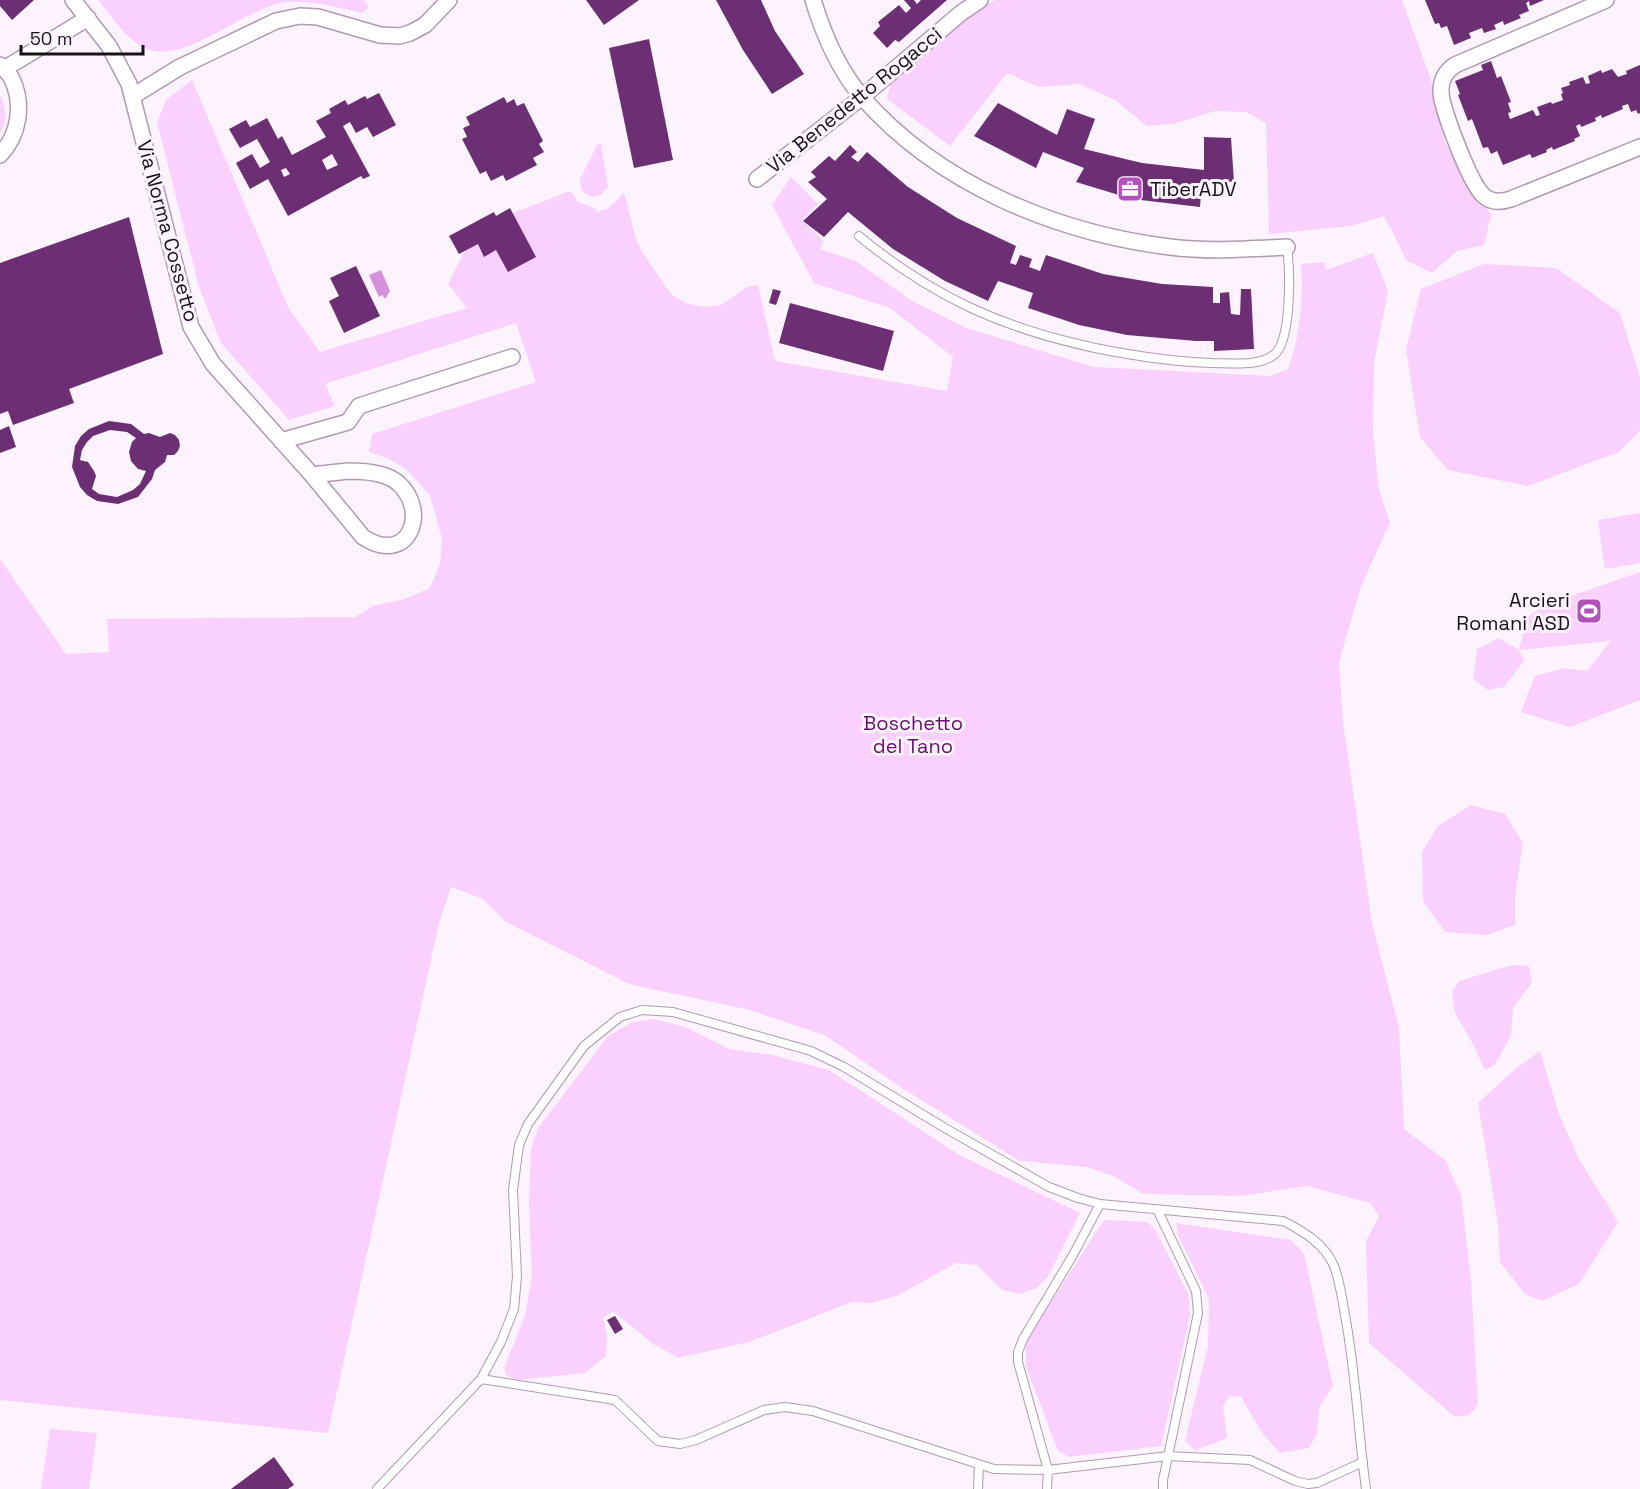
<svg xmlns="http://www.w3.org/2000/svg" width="1640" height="1489" font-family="'Space Grotesk',sans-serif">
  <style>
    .green { fill: #fad0fe }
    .water { fill: #d591dc }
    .building { fill: #6d2f73; fill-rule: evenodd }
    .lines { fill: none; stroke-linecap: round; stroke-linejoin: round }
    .lane-casing { stroke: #b199b2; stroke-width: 10 }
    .street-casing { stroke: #b199b2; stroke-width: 18 }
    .lane { stroke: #fff; stroke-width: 8 }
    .street { stroke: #fff; stroke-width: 15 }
    .labels { text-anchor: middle; stroke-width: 6; stroke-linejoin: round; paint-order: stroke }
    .street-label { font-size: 20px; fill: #19111a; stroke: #fdf3fe }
    .poi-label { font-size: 20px; fill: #19111a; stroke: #fdf3fe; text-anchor: start }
    .park-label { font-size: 20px; fill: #630e6c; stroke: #fdf3fe }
  </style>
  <rect width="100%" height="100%" fill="#fdf3fe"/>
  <!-- green -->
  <path class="green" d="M98 0H364L369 7 362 13C336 7 312 0 285 2 244 9 193 58 154 51 130 47 113 17 98 0Z
    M995 0H1402L1430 77 1445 143 1491 215 1484 245 1457 251 1432 273 1407 261 1384 216 1351 226 1269 234 1266 123 1246 112 1215 111 1173 124 1147 126 1115 100 1079 84 1039 87 1007 73 950 146 887 99 891 81 975 12Z
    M192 80 289 309 320 352 467 308 448 284 477 227 570 191 578 202 595 208 596 212C609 210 616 202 624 192L636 240 642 252 671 294 685 303 705 307 721 305 747 287 758 285 775 361 947 391 953 357 890 308 814 283 772 205 791 177 818 204 802 220 823 241 820 249 856 261 912 301 966 328 1094 367 1270 376 1288 369C1300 336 1304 298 1301 264L1324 262 1326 270 1373 253 1388 291 1374 363 1373 432 1379 490 1390 523 1361 586 1339 662 1343 722 1372 923 1399 1028 1404 1129 1445 1160 1461 1195 1471 1281 1478 1405 1469 1415 1455 1417 1369 1343 1366 1242 1379 1216 1370 1203 1307 1186 1241 1196 1144 1194 1113 1176 1087 1167 1020 1161 902 1088 826 1036 750 1010 629 984 506 922 483 899 451 887 439 923 328 1433 0 1400V559L66 654 109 652 107 619 355 617 373 606 402 600 430 588 440 564 442 539 430 495 406 469 389 459 369 452 372 434 536 382 516 323 325 384 335 406 289 420 221 343 199 287 157 122 167 99Z
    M0 96C7 108 7 121 0 133Z
    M598 143 601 144 608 187 601 195 591 197 582 191 580 183 581 177Z
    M1484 264 1556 268 1620 313 1640 378V430L1619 452 1528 486 1448 470 1420 437 1406 349 1421 289Z
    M1640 513V563L1605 569 1598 520Z
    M1640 572V700L1570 727 1521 712 1535 676 1564 668 1587 671 1611 640 1601 642 1519 650 1524 661 1504 687 1488 690 1473 679 1477 649 1499 638 1519 650 1527 617 1548 604Z
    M1471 805 1505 814 1523 843 1515 896V925L1487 935 1445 932 1423 901 1422 852 1438 826Z
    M1512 965 1529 966 1532 983 1513 1007 1511 1035 1495 1065 1485 1070 1475 1048 1455 1013 1452 992 1459 981Z
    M654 1019 688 1028 729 1049 772 1055 829 1070 961 1156 1080 1213 1049 1275 1037 1288 1019 1294 1002 1290 977 1265 956 1263 899 1295 871 1303 852 1302 749 1342 678 1358 653 1344 613 1311 603 1318 607 1334 606 1356 585 1373 518 1380 507 1376 504 1368 525 1316 532 1275 529 1202 531 1148 539 1127 608 1036 633 1022Z
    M1540 1051 1559 1114 1580 1161 1618 1222 1579 1284 1542 1301 1525 1294 1500 1262 1498 1224 1478 1103 1514 1070Z
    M1104 1220 1148 1222 1156 1231 1188 1294 1190 1315 1161 1446 1069 1457 1058 1451 1026 1366V1341Z
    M1176 1223 1291 1240 1304 1254 1333 1386 1319 1408 1317 1434 1309 1448 1280 1453 1263 1434 1241 1397 1230 1396 1223 1406 1227 1438 1195 1450 1185 1441 1208 1346 1209 1299 1178 1235Z
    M50 1429 97 1433 89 1489H41Z"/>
  <!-- water -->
  <path class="water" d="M381 270 390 291 385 299 382 295 379 297 369 275Z"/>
  <!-- building -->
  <path class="building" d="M0 0H34L12 20 0 6Z
    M586 0H639L604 25Z
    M716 0H761L775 31 804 74 772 94 743 50Z
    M904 0H914L917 4 921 0H947L899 42 895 40 887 48 873 33 880 26 878 22 899 5 906 13 911 8Z
    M1425 0H1544L1530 6 1529 1 1526 3 1529 11 1519 15 1521 18 1504 25 1503 21 1494 25 1496 29 1484 33 1482 28 1469 33 1471 38 1454 45 1447 26 1441 28 1439 23 1435 24Z
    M649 39 673 160 634 168 609 48Z
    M1491 61 1497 78 1501 76 1511 102 1508 103 1511 112 1508 113 1510 119 1533 110 1536 116 1540 115 1537 107 1551 102 1552 104 1563 100 1561 94 1563 93 1561 88 1570 85 1569 82 1583 77 1586 84 1590 83 1588 76 1601 70 1602 73 1612 69 1618 77 1627 74 1626 71 1640 65V113L1638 114 1636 110 1631 112 1628 104 1622 106 1623 109 1602 118 1601 115 1595 118 1596 121 1581 127 1580 124 1576 126 1580 136 1574 139 1575 141 1553 150 1552 147 1546 150 1547 152 1532 158 1530 154 1503 165 1497 151 1491 154 1488 147 1483 148 1472 119 1468 121 1458 95 1460 94 1455 81 1483 70 1481 65Z
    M379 93 396 125 373 137 367 127 356 133 350 122 343 126 370 176 363 179 361 176 288 216 268 179 250 189 236 163 252 154 260 168 270 162 257 139 240 148 229 129 246 120 250 127 267 118 278 139 282 136 292 155 326 137 316 121 331 113 329 109 345 100 348 105 365 96 367 99ZM332 154 338 165 327 170 322 160ZM286 168 290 174 284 177 281 170Z
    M504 97 507 103 514 99 517 106 524 103 543 141 539 144 544 152 533 158 537 165 506 181 503 175 491 181 486 171 480 174 462 139 467 137 463 128 470 125 466 117Z
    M998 103 1057 135 1067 109 1095 119 1084 149 1142 163 1204 170V137L1231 138 1234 182 1202 181 1200 207 1132 199 1076 182 1084 168 1043 152 1036 168 974 136Z
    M850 145 857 152 851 157 858 162 867 152 908 187 957 218 1016 246 1010 263 1016 265 1020 255 1032 259 1029 267 1040 271 1046 255 1103 274 1162 284 1213 287V303H1220V293L1229 292 1231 314 1240 315 1241 289H1251L1254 349 1214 351V341H1196L1127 335 1079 325 1028 308 1033 293 998 281 988 301 945 281 893 249 848 212 824 237 803 221 827 199 808 182 816 177 811 172 829 156 835 161Z
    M510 208 536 257 508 272 496 250 484 257 478 244 459 254 449 236 494 212 496 216Z
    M129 217 163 354 69 389 74 403 13 425 8 411 0 414V263Z
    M356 266 380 316 344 333 329 301 339 296 330 278Z
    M773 289 781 291 776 305 769 303Z
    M790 303 894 331 883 371 779 343Z
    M109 421 131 424 144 434 149 433 160 437 170 433 175 435 179 440 180 446 178 451 174 455H167L165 462 155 470 152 479 138 497 118 504 97 501 87 495 80 487 72 467 75 446 81 436 89 429ZM110 430 127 432 136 438 132 442 129 452 131 461 138 469 146 471 140 484 133 490 117 497 99 494 92 489 96 476 94 471 88 462 80 460 82 450 87 442 93 436Z
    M9 426 16 447 0 453V430Z
    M615 1316 623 1329 615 1334 607 1320Z
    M274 1457 294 1485 288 1489H231Z"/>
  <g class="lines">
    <!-- lane casing -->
    <g class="lane-casing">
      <path id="lane" d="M859 236C933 297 1002 328 1095 348 1135 356 1172 362 1213 363 1231 363 1260 367 1275 354 1292 338 1290 269 1287 247
        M1157 1209 1196 1291 1198 1313 1163 1480V1489
        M481 1379 615 1400 658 1441 680 1444 696 1440 764 1410 785 1407 813 1411 994 1469 1048 1470 1168 1456 1250 1460 1295 1481 1308 1484 1317 1483 1363 1462
        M377 1489 481 1379 501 1342 514 1309 517 1276 513 1190 519 1145 528 1124 584 1046 620 1017 642 1010 673 1012 811 1051 844 1067 945 1128 1049 1187 1078 1198 1100 1204 1283 1221C1303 1231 1325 1244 1334 1266 1340 1281 1342 1299 1345 1315 1356 1373 1358 1431 1366 1489
        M978 1489 979 1465
        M1047 1489 1048 1470 1018 1362V1352L1023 1339 1073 1255 1100 1204"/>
    </g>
    <!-- street casing -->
    <g class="street-casing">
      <path id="street" d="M73 0 109 46 129 84 191 327 213 364 312 475
        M813 0C823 33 839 70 862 97 938 184 1056 233 1170 247 1209 252 1248 249 1287 247
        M1606 0 1455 65C1442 74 1439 85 1442 100 1447 120 1470 184 1484 196 1492 203 1502 202 1511 199L1640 147
        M0 65C4 69 10 74 12 79 24 105 19 135 0 155
        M4 69 88 18
        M133 96 180 67 276 21 300 16 318 17 380 35 400 36 410 33 425 25 449 0
        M757 179 862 97 961 13 980 0
        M281 441 348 422 359 406 512 357
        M348 471C363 471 386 472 398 483 430 511 409 567 363 537L312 475Z"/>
    </g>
    <!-- lane -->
    <use href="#lane" class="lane"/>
    <!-- street -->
    <use href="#street" class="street"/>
  </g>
  <!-- icons -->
  <defs>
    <g id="office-square" transform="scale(1.35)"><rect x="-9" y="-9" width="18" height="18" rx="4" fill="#b152bb" stroke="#fdf3fe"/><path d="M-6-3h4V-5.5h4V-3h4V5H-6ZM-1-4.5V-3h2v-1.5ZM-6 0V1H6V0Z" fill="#fff"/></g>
    <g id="stadium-square" transform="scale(1.35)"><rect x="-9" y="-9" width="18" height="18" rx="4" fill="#b152bb" stroke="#fdf3fe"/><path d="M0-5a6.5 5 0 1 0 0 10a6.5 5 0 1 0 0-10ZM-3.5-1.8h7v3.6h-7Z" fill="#fff"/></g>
  </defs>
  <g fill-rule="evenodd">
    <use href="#office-square" x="1130" y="189"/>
    <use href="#stadium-square" x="1589" y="611"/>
  </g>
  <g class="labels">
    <!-- street labels -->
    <g class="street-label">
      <text transform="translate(854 100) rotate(-39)" y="7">Via Benedetto Rogacci</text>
      <text transform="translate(168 231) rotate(75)" y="7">Via Norma Cossetto</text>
    </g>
    <!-- poi labels -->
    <g class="poi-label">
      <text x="1150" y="196">TiberADV</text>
      <text x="1570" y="607" text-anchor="end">Arcieri<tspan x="1570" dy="23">Romani ASD</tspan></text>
    </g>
    <!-- park labels -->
    <g class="park-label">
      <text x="913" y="730">Boschetto<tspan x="913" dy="23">del Tano</tspan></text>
    </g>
  </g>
  <!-- scale -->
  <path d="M21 45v9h122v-9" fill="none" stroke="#19111a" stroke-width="3"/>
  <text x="30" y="45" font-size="18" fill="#19111a" stroke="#fdf3fe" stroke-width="4.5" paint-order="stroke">50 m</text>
</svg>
